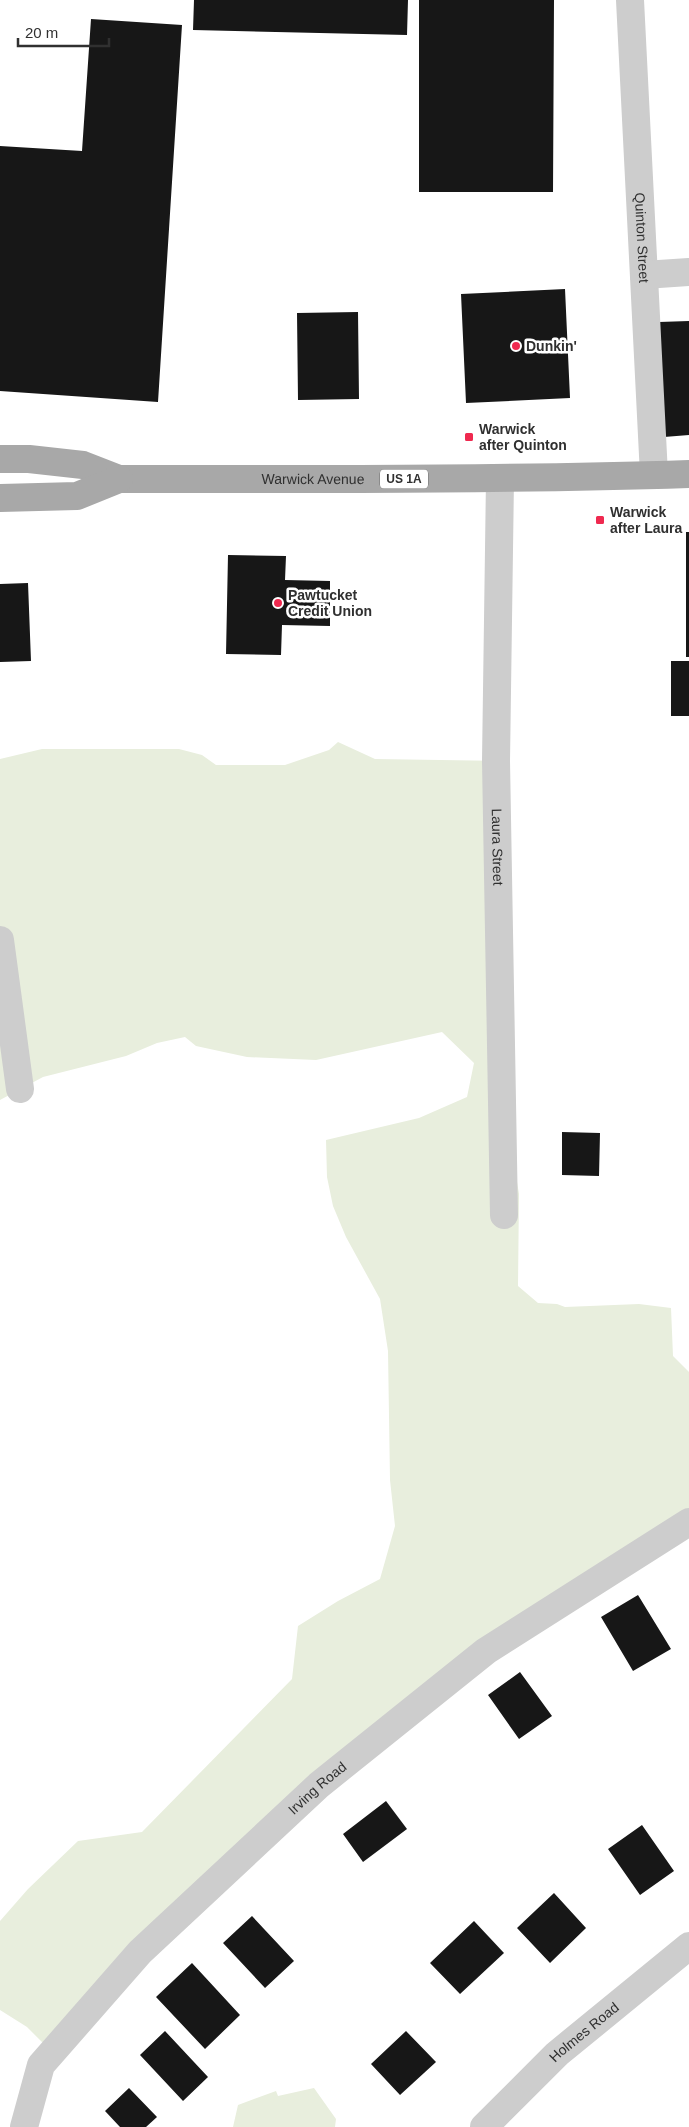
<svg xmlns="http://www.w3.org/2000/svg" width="689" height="2127" font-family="Helvetica,sans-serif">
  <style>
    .green { fill: #e8eedd }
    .building { fill: #171717 }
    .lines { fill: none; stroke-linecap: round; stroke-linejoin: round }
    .minor { stroke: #cdcdcd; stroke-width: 28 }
    .major { stroke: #a8a8a8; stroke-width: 28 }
    .poi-dot { fill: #ef294f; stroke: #fff; stroke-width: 2 }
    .labels { text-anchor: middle; stroke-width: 5; stroke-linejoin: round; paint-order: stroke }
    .shield { fill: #fff; stroke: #6e6e6e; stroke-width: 1 }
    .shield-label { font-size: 12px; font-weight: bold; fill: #303030 }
    .street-label { font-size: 14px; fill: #303030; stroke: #fff }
    .poi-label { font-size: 14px; font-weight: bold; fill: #303030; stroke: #fff; text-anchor: start }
  </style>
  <rect width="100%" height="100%" fill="#fff"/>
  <!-- green -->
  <path class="green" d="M338 742 375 759 506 761 516 1176 519 1194 518 1286 538 1303 557 1304 565 1307 639 1304 671 1308 673 1356 689 1372V1518L479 1651 47 2047 27 2027 0 2010V1921L28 1889 78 1841 142 1832 292 1679 298 1626 338 1601 380 1579 395 1526 390 1480 388 1351 380 1299 346 1237 333 1206 327 1177 326 1140 419 1118 467 1097 474 1063 442 1032 316 1060 247 1057 196 1046 185 1037 157 1043 126 1056 43 1077 0 1100V759L42 749H179L202 755 216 765H285L329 750Z
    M314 2088 336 2119 335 2127H233L238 2105 276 2091 278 2096Z"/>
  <!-- building -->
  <path class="building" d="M194 0H408L407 35 193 30Z
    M419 0H554L553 192H419Z
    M91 19 182 25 158 402 0 391V146L82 151Z
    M565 289 570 398 466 403 461 294Z
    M358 312 359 399 298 400 297 313Z
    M689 321V435L664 437 659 322Z
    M686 532H689V657H686Z
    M228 555 286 556 285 580 330 581V626L282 625 281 655 226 654Z
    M28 583 31 661 0 662V584Z
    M671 661H689V716H671Z
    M562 1132 600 1133 599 1176 562 1175Z
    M638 1595 671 1649 633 1671 601 1617Z
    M520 1672 552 1716 519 1739 488 1695Z
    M386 1801 407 1829 363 1862 343 1834Z
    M642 1825 674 1871 640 1895 608 1849Z
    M554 1893 586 1928 550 1963 517 1928Z
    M252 1916 294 1961 265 1988 223 1943Z
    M474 1921 504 1953 460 1994 430 1963Z
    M192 1963 240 2015 205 2049 156 1997Z
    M165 2031 208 2077 183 2101 140 2055Z
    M406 2031 436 2062 400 2095 371 2064Z
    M129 2088 157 2117 146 2127H120L105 2111Z"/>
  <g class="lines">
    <!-- minor -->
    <g class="minor">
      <path id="s1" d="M630 0 654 475"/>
      <path d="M644 275 689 272"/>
      <path id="s2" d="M500 479 496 761 504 1215"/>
      <path d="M0 940 20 1089"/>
      <path id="s3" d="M24 2127 41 2065 140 1952 319 1785 486 1651 689 1522"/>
      <path id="s4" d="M484 2127 557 2054 689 1946"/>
    </g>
    <!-- major -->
    <g class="major">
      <path id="s5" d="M0 459H29L83 465 119 479C309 479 499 480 689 474"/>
      <path d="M0 498 77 496 119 479"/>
    </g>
  </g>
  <!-- markers -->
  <g class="poi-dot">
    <circle cx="516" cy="346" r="5"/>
    <rect x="464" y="432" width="10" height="10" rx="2.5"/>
    <rect x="595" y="515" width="10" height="10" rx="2.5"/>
    <circle cx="278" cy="603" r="5"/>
  </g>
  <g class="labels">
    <!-- shield labels -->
    <rect class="shield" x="380" y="469.5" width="48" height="19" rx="4"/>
    <g class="shield-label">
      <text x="404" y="483">US 1A</text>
    </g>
    <!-- street labels -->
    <g class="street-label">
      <text dy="5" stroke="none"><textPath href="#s1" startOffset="238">Quinton Street</textPath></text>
      <text dy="5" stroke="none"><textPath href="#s5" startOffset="316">Warwick Avenue</textPath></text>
      <text dy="5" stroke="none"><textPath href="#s2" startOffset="368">Laura Street</textPath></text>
      <text dy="5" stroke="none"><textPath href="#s3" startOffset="456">Irving Road</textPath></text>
      <text dy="5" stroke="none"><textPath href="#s4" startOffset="138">Holmes Road</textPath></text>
    </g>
    <!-- poi labels -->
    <g class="poi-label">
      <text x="526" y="351">Dunkin'</text>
      <text x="479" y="434">Warwick<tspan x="479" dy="16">after Quinton</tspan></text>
      <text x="610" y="517">Warwick<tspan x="610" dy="16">after Laura</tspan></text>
      <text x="288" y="600">Pawtucket<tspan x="288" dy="16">Credit Union</tspan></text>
    </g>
  </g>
  <!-- scale -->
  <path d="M18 38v8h91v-8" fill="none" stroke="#303030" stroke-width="2.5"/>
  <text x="25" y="38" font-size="15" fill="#303030" stroke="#ffffff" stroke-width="4" paint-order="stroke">20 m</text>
</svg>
